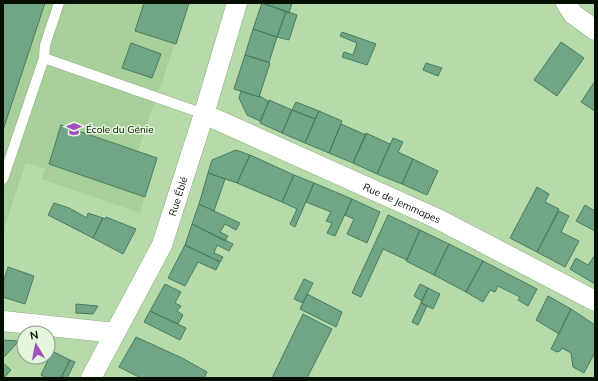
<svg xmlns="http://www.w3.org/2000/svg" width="598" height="381" font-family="Mulish,sans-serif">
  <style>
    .built { fill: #a8cf99 }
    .building { fill: #70a686; stroke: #477b5d }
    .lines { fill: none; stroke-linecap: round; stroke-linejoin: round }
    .lane-casing { stroke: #8daf80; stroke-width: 11 }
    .street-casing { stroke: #8daf80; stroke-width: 21 }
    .lane { stroke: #fff; stroke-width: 10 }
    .street { stroke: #fff; stroke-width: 20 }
    .labels { text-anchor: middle; stroke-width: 3; stroke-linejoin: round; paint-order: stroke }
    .poi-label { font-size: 10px; fill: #051002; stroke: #e3f5dc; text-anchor: start }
    .street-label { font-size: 10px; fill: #051002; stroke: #e3f5dc }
  </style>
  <rect width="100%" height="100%" fill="#b7daaa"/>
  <!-- built -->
  <path class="built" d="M3 3H189L138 151 157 158 140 213 41 179 46 169 26 163 3 231Z"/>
  <!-- building -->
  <path class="building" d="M3 3H45L3 130Z
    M144 3H189L176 44 135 31Z
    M262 3 286 11 277 37 253 29Z
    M262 3H292L289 13Z
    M286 11 297 15 289 40 277 37Z
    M253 29 277 37 269 62 245 55Z
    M342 32 376 44 367 65 342 57 344 52 353 55 357 43 340 36Z
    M561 42 584 58 557 96 534 80Z
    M131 43 161 54 152 78 122 68Z
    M245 55 270 63 259 97 234 89Z
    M426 63 442 68 438 76 423 70Z
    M595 81V111L581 102Z
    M241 91 259 97 260 96 269 102 260 121 247 115 239 98Z
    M269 100 292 110 282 133 260 123Z
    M296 102 319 111 315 119 292 110Z
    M292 110 315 119 305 143 282 133Z
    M319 111 342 121 329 153 305 143Z
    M341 124 366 135 353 163 329 153Z
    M61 125 157 158 145 197 49 164Z
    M366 133 390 144 377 174 353 163Z
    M393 138 403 142 398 152 413 159 402 184 377 174Z
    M236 150 250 155 237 183 208 173 212 160Z
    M250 155 294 175 282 202 237 183Z
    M413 159 438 171 427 195 402 184Z
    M208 173 225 179 214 211 199 204Z
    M294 175 314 183 295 227 290 224 297 209 282 202Z
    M314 183 352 199 335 236 327 233 332 223 326 221 331 212 306 202Z
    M537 187 549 194 545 202 559 209 537 252 510 238Z
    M352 199 380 212 367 243 347 234 354 219 345 215Z
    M54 203 69 208 87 218 88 213 103 218 93 238 48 215Z
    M199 204 240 223 236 230 225 224 220 232 228 236 225 241 192 224Z
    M585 205 595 211V231L576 221Z
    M559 211 569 216 561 232 579 241 565 267 537 252Z
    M388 215 420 230 407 260 383 249 361 297 352 293Z
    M106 217 136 229 123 254 93 238 103 218 105 219Z
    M192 224 233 244 229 251 217 245 214 253 223 257 220 262 185 245Z
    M420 230 449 244 434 275 406 261Z
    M449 244 483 261 466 292 434 275Z
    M185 245 220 262 216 270 198 262 185 286 168 278Z
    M595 255V284L570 269 576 258 588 265Z
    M483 261 537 289 528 306 518 300 520 297 498 286 495 292 490 290 483 302 466 292Z
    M8 267 34 276 25 304 3 297V283Z
    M304 279 313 283 303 303 294 299Z
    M165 284 181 292 175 303 181 306 177 311 183 315 178 324 150 311Z
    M420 284 428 288 422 301 414 296Z
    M428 288 440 294 433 309 421 303Z
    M307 294 342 312 336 327 300 309Z
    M548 296 571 309 559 334 536 320Z
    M421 303 427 306 418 325 412 322Z
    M76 304 98 306 93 314 76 313Z
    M571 309 595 325V352L584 373 573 367 571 353 562 348 560 351 557 352 551 349Z
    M150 311 186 328 180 340 144 322Z
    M303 314 332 329 307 378H272Z
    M136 337 182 358 207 372 204 378H141L119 367Z
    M3 340 19 341 4 357H3Z
    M52 351 70 360 61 378H47L41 375 50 356H49Z
    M70 360 75 362 67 378H61Z
    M3 363 11 370 4 378H3Z"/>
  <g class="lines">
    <!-- lane casing -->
    <g class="lane-casing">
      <path id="lane" d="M44 58 204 114
        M3 179 44 58 45 45 59 3"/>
    </g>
    <!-- street casing -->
    <g class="street-casing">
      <g id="street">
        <path d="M566 3 573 14 595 30"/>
        <path id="s1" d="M204 114 438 219 595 301"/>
        <path d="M3 321 115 333"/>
        <path id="s2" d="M91 378 162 245 204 114 237 3"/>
      </g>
    </g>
    <!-- lane -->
    <use href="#lane" class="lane"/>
    <!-- street -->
    <use href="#street" class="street"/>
  </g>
  <!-- icons -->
  <defs>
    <g id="university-bare" transform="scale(1.2)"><path d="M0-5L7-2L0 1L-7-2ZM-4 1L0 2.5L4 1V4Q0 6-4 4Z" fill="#a350be" stroke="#e3f5dc" stroke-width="2.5" paint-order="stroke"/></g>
  </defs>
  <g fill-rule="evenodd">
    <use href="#university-bare" x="74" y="129"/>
  </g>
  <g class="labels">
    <!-- poi labels -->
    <g class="poi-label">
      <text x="86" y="133">École du Génie</text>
    </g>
    <!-- street labels -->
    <g class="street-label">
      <text dy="4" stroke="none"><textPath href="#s2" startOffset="202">Rue Éblé</textPath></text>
      <text dy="4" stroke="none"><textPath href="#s1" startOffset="217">Rue de Jemmapes</textPath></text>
    </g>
  </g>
  <!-- border -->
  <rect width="598" height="381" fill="none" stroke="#051002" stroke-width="8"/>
  <!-- north arrow -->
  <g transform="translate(36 345) rotate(350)"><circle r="19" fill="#e3f5dc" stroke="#8a9985"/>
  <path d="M0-3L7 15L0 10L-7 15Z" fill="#a350be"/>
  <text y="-6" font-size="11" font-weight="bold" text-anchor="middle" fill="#051002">N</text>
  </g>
</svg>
